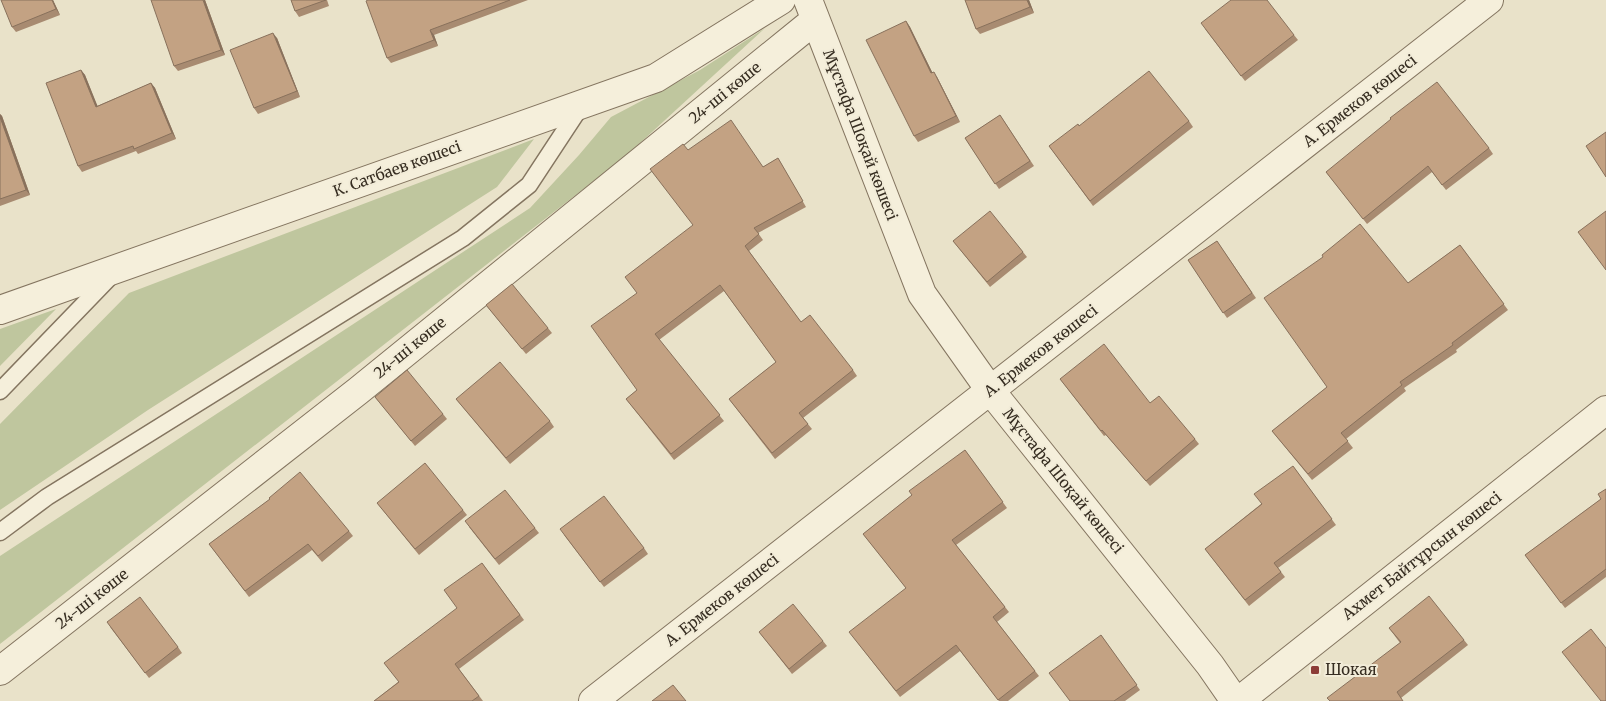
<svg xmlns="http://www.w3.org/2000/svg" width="1606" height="701" font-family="Merriweather,serif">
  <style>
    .green { fill: #bfc69e }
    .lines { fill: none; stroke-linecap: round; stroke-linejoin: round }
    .service-casing { stroke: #847560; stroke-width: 19 }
    .minor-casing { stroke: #847560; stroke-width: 30 }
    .tertiary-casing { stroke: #847560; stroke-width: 30 }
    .service { stroke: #f5efdb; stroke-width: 16 }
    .minor { stroke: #f5efdb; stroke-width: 28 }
    .tertiary { stroke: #f5efdb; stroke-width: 28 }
    .wall { fill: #a88b71 }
    .shaded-wall { fill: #88715c }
    .building { fill: #c3a283; stroke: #88715c }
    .poi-dot { fill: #8c3c37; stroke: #f2ecd8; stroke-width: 2 }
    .labels { text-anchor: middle; stroke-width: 4; stroke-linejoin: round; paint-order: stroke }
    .street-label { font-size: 15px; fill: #362d21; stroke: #f2ecd8 }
    .poi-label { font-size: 15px; fill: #362d21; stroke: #f2ecd8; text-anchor: start }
  </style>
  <rect width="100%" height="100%" fill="#e9e2c9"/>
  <!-- green -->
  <path class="green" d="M765 28 627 155 0 644V556L530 208 579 155 611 117 700 70Z
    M534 139 497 187 148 410 0 510V424L129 293Z
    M56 309 0 366V329Z"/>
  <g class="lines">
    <!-- service casing -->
    <g class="service-casing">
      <path id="service" d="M0 391 111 276
        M0 532 47 497 463 238 529 185 581 106"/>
    </g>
    <!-- minor casing -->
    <g class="minor-casing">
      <path id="minor" d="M808 0 922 294 990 390 1210 665 1235 701
        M0 310 656 78 781 0
        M0 671 358 391 815 20
        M593 701 1489 0"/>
    </g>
    <!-- tertiary casing -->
    <g class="tertiary-casing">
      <path id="tertiary" d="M1239 701 1606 410"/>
    </g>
    <!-- service -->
    <use href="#service" class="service"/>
    <!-- minor -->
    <use href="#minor" class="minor"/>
    <!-- tertiary -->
    <use href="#tertiary" class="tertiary"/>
  </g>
  <!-- wall -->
  <path class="wall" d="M53 0 60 15 16 32 12 27Z
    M205 0 225 55 178 71 174 66Z
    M291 0H327L329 6 299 17 295 11Z
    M368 0H528L434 35 438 46 391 63 387 58Z
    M965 0H1029L1034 13 980 34 976 29Z
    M906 21 910 27 932 72 937 77 960 122 918 142 914 136Z
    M1205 29 1294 35 1298 40 1245 81Z
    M277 38 300 97 258 114 254 108Z
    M81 70 85 75 97 106 151 83 155 88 176 139 138 154 136 151 82 172 78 166Z
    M0 114 2 116 30 195 0 206Z
    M1000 115 1034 166 999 189 965 138Z
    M1189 121 1193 127 1093 206 1049 146 1079 126Z
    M1489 148 1493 154 1446 190 1432 172 1367 224 1326 172Z
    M688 150 763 167 778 158 806 207 758 233 763 240 749 251 801 322 853 370 857 376 803 418 812 429 775 459 729 399 776 362 724 291 659 340 724 421 674 460 626 399 637 390V293L693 225Z
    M953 241 1023 252 1027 257 990 287Z
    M1217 241 1256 298 1227 318 1188 260Z
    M1460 245 1508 310 1456 350 1457 352 1404 388 1406 391 1346 439 1353 448 1312 480 1272 431 1327 387 1408 283Z
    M486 305 548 328 552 333 526 354Z
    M1060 379 1150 403 1195 439 1199 444 1150 486 1106 435 1104 436Z
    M375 397 443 414 447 419 415 446Z
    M456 399 550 421 554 427 510 464Z
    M965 450 1007 508 956 545 1009 612 997 622 1039 676 1008 701H999L960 651 900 697 853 637 906 588 863 534 912 495Z
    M1293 466 1336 525 1278 568 1285 577 1249 606 1205 549 1261 504Z
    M1606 489V577L1565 608 1525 555 1601 499Z
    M270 499 349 531 353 536 322 562 312 550 249 597 209 544Z
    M377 503 463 510 467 515 419 555Z
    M469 527 535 528 539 533 499 565Z
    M564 535 644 548 648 554 604 587Z
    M482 563 524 620 459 669 483 701H374L398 682 457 608Z
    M110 627 178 647 182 653 149 678Z
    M1389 628 1464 640 1468 645 1401 698 1330 701 1400 643Z
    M759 632 823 641 827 646 792 674Z
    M1101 635 1140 690 1125 701H1070Z"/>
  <!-- shaded-wall -->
  <path class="shaded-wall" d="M52 0H53L60 15 56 9Z
    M203 0H205L225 55 221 50Z
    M1027 0H1029L1034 13 1030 7Z
    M906 21 910 27 935 78 931 73Z
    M430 30 434 35 438 46 434 40Z
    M273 33 277 38 300 97 297 91Z
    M81 70 85 75 100 112 96 107Z
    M934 72 937 77 960 122 956 116Z
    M151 83 155 88 176 139 172 133Z
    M0 114 2 116 30 195 26 190 0 117Z"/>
  <!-- building -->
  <path class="building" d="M1 0H52L56 9 12 27Z
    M151 0H203L221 50 174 66Z
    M291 0H326L295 11Z
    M368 0H510L430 30 434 40 387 58 366 1Z
    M965 0H1027L1030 7 976 29Z
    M1231 0H1267L1294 35 1241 76 1201 23Z
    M906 21 931 73 934 72 956 116 914 136 866 40Z
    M273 33 297 91 254 108 230 50Z
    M81 70 96 107 151 83 172 133 134 149 133 146 78 166 46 83Z
    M1149 71 1189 121 1090 201 1049 146 1078 124 1079 126Z
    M1437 82 1489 148 1442 185 1428 166 1363 219 1326 172 1391 119 1390 118Z
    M1000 115 1030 161 995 184 965 138Z
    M0 117 26 190 0 199Z
    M731 120 763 167 778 158 803 201 754 228 759 234 745 246 801 322 810 315 853 370 799 413 808 424 772 453 729 399 776 362 720 285 655 334 720 415 671 454 626 399 637 390 591 326 637 293 625 277 693 225 650 169 683 144 688 150Z
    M1606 132V177L1586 146Z
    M990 211 1023 252 987 282 953 241Z
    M1606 211V270L1578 232Z
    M1360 224 1408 283 1460 245 1504 304 1452 343 1453 345 1400 382 1402 385 1341 433 1348 441 1308 474 1272 431 1327 387 1264 298 1323 257 1322 255Z
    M1217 241 1252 293 1223 313 1188 260Z
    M512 284 548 328 522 349 486 305Z
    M1104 344 1150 403 1159 396 1195 439 1146 481 1102 430 1101 431 1060 379Z
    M500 362 550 421 506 458 456 399Z
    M407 370 443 414 411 441 375 397Z
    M965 450 1003 502 952 540 1005 607 993 617 1035 671 998 700 956 645 896 691 849 632 906 588 863 534 912 495 909 491Z
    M425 463 463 510 415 549 377 503Z
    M1293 466 1332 519 1274 563 1281 572 1245 600 1205 549 1262 504 1254 494Z
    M300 472 349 531 318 556 308 544 245 591 209 544 270 499 269 498Z
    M1606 489V569L1561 603 1525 555 1601 499 1598 494Z
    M505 490 535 528 495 559 465 521Z
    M604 496 644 548 600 582 560 529Z
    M482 563 520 615 455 664 479 696 472 701H374L399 682 384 663 457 608 444 590Z
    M1429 596 1464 640 1397 692 1403 701H1330L1327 698 1401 642 1389 628Z
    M140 597 178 647 145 673 107 622Z
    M793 604 823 641 789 669 759 632Z
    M1591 629 1606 648V701H1601L1562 652Z
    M1101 635 1137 685 1114 701H1070L1049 673Z
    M673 685 686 701H652Z"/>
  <!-- markers -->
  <rect class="poi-dot" x="1310" y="665" width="10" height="10" rx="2.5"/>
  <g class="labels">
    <!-- street labels -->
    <g class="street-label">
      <text transform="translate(725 93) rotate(-39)" y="5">24-ші көше</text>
      <text transform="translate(1360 101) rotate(-38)" y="5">А. Ермеков көшесі</text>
      <text transform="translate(860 135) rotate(69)" y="5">Мұстафа Шоқай көшесі</text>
      <text transform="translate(397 169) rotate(-20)" y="5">К. Сатбаев көшесі</text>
      <text transform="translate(410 348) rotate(-39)" y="5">24-ші көше</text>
      <text transform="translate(1041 351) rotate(-38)" y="5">А. Ермеков көшесі</text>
      <text transform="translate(1063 481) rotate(51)" y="5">Мұстафа Шоқай көшесі</text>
      <text transform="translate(1422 556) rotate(-38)" y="5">Ахмет Байтұрсын көшесі</text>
      <text transform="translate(92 599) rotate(-38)" y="5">24-ші көше</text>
      <text transform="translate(722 600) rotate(-38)" y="5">А. Ермеков көшесі</text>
    </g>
    <!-- poi labels -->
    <g class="poi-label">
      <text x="1325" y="675">Шокая</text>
    </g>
  </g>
</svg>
